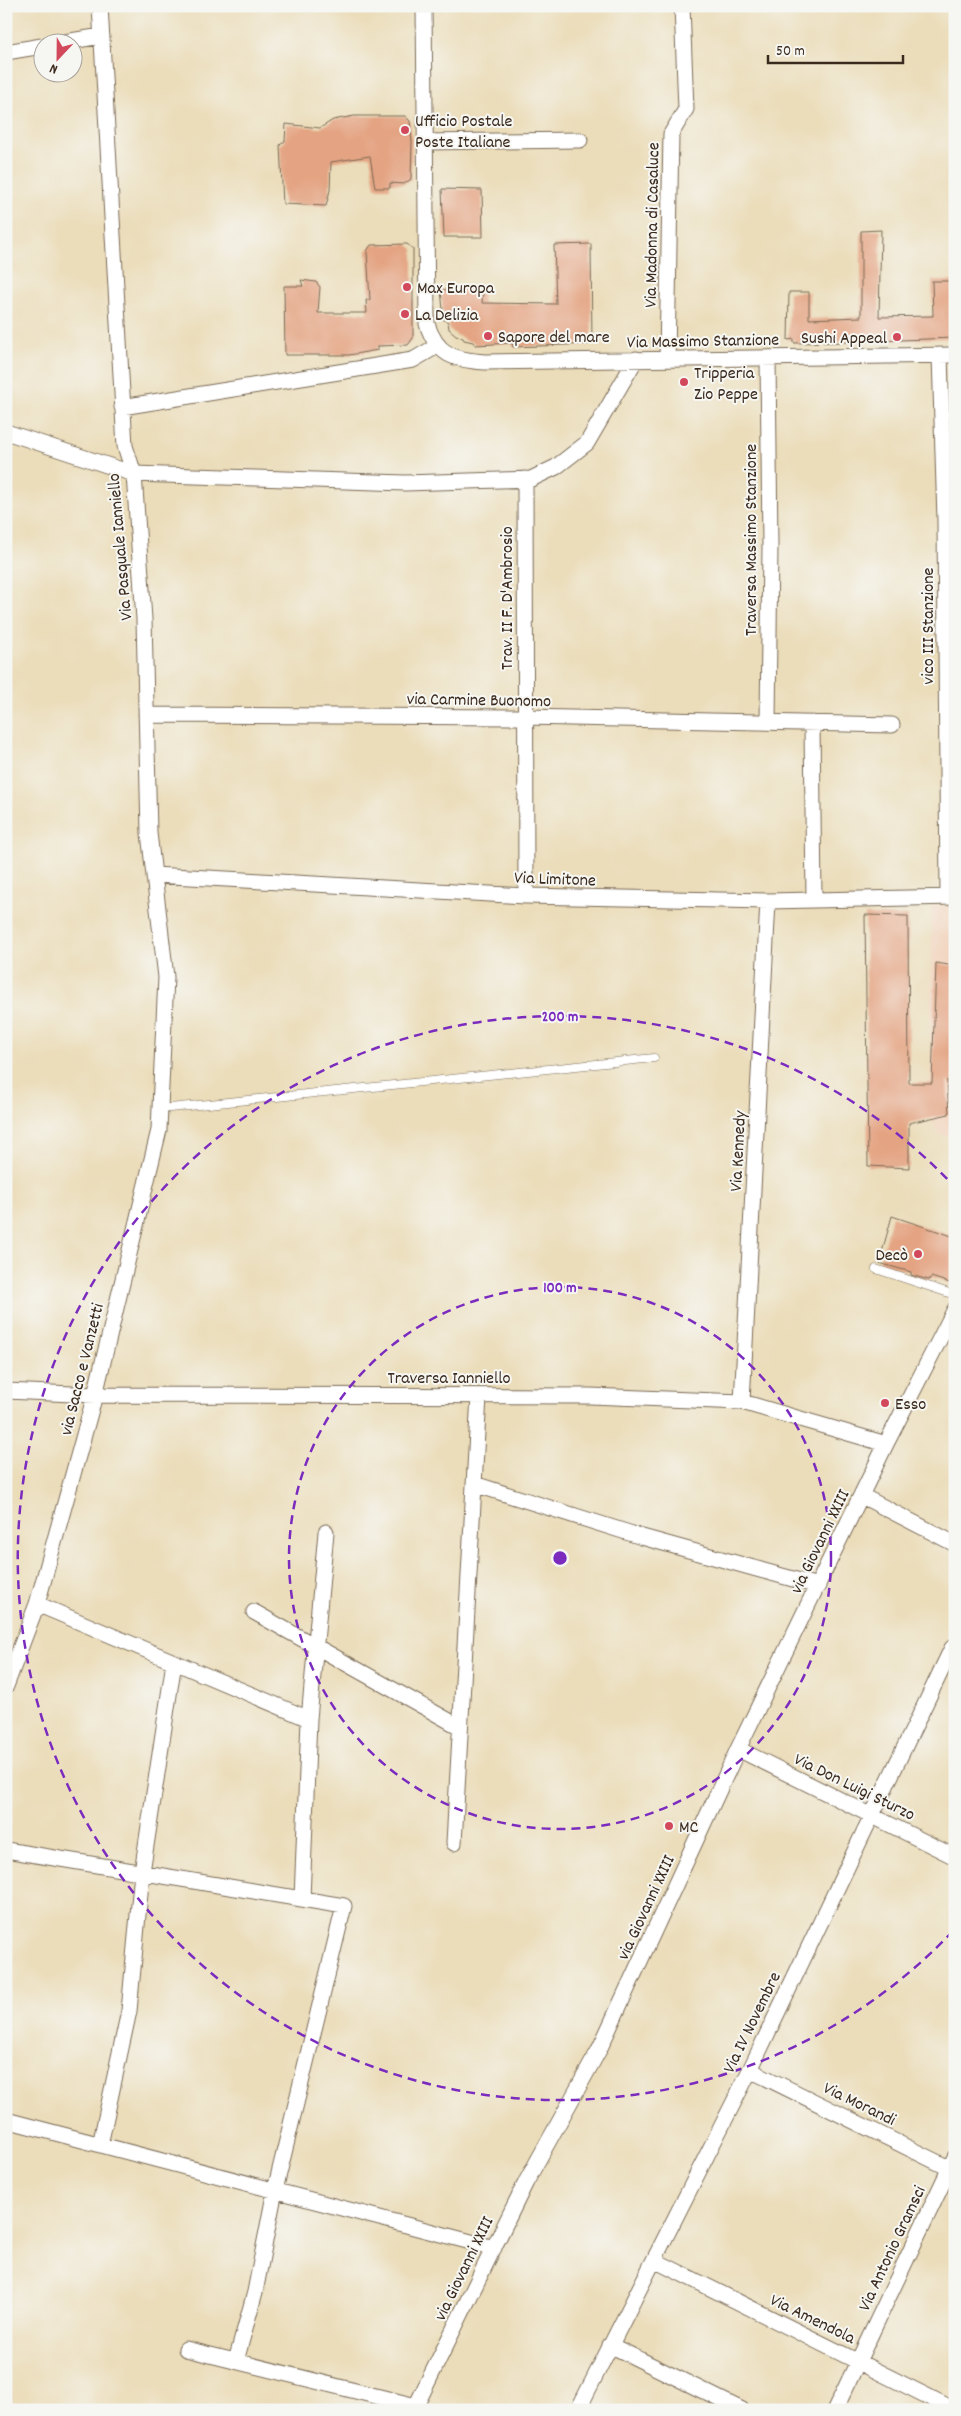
<svg xmlns="http://www.w3.org/2000/svg" width="961" height="2416" font-family="Dekko,sans-serif">
  <style>
    .built { fill: #f2d4be }
    .building { fill: #e4a483 }
    .lines { fill: none; stroke-linecap: round; stroke-linejoin: round }
    .service-casing { stroke: #796955; stroke-width: 9 }
    .minor-casing { stroke: #796955; stroke-width: 17 }
    .service { stroke: #fff; stroke-width: 8 }
    .minor { stroke: #fff; stroke-width: 15 }
    .ring { fill: none; stroke: #7b2cbf; stroke-width: 2.5; stroke-dasharray: 9 6 }
    .poi-dot { fill: #d1495b; stroke: #f6f6f2; stroke-width: 2 }
    .labels { text-anchor: middle; stroke-width: 4; stroke-linejoin: round; paint-order: stroke }
    .poi-label { font-size: 18px; fill: #3b2a1e; stroke: #f6f6f2; text-anchor: start }
    .street-label { font-size: 18px; fill: #3b2a1e; stroke: #f6f6f2 }
    .centre { fill: #7b2cbf; stroke: #f6f6f2; stroke-width: 2.5 }
    .ring-label { font-size: 15px; text-anchor: middle; font-weight: bold; fill: #7b2cbf; stroke: #f6f6f2; stroke-width: 4; stroke-linejoin: round; paint-order: stroke }
  </style>
  <rect width="100%" height="100%" fill="#f6f6f2"/>
  <filter id="ink" filterUnits="userSpaceOnUse"><feTurbulence type="fractalNoise" baseFrequency=".02" numOctaves="2"/><feDisplacementMap in="SourceGraphic" scale="10" xChannelSelector="R" yChannelSelector="G"/><feConvolveMatrix kernelMatrix="1 2 1 2 8 2 1 2 1" color-interpolation-filters="sRGB"/></filter>
  <filter id="wash" filterUnits="userSpaceOnUse"><feTurbulence type="fractalNoise" baseFrequency=".0096" numOctaves="4" result="noise"/><feDisplacementMap in="SourceGraphic" scale="20" xChannelSelector="R" yChannelSelector="G"/><feGaussianBlur stdDeviation="1.12" result="paint"/><feColorMatrix in="noise" values="0 0 0 0 0 0 0 0 0 0 0 0 0 0 0 0 0 1.4 0 .05"/><feComposite in="paint" operator="in"/></filter>
  <g filter="url(#wash)">
    <rect width="100%" height="100%" fill="#ebddba"/>
    <!-- built -->
    <path class="built" d="M955 905V1139L938 1133 930 1118 932 906Z"/>
    <g id="blocks">
      <!-- building -->
      <path class="building" d="M354 116H405L410 121 412 142 411 179 404 184 390 183V188H375L370 156 331 162 330 190 326 206 283 204 280 145 285 141 286 124 320 128 333 120Z
        M442 189 482 190 483 237H444Z
        M881 230 879 317 933 316 932 281H952L953 293H955L953 338 848 342 794 343V339L788 340 789 292H809V319L861 317V231Z
        M407 244 413 249V338L408 345 378 346V350L349 355H285L284 286H303L301 280 316 282 320 287 318 313H367L366 300H370L367 251 371 245Z
        M591 244 592 344 513 347 512 343 475 345 473 342 464 340 463 338 456 335 449 329 448 322 444 320 441 290 479 288 478 293H483L482 303 556 304 554 245Z
        M865 915 908 916 909 1083H932L936 963 955 966V1089L947 1080 949 1114 909 1123V1168L868 1166Z
        M892 1216 955 1237V1267L950 1283 931 1277 929 1280 918 1277 911 1275V1272L879 1263Z"/>
    </g>
  </g>
  <g filter="url(#ink)">
    <use href="#blocks" fill-opacity="0" stroke="#796955" stroke-width="1"/>
    <g class="lines">
      <!-- service casing -->
      <g class="service-casing">
        <path id="service" d="M160 1109 654 1058
          M876 1269 955 1295"/>
      </g>
      <!-- minor casing -->
      <g class="minor-casing">
        <path id="minor" d="M424 6 427 324C437 355 454 360 485 362L955 355
          M64 42 102 36
          M6 52 42 46
          M425 142 580 140
          M940 355 945 520 948 897
          M667 359 671 134 686 109 682 6
          M122 407 413 360 437 346
          M6 432 134 474 405 483 531 479 556 467 587 443 636 359
          M525 479 526 896
          M146 715 525 717 892 725
          M768 722 770 546 768 358
          M812 723 814 900
          M154 875 526 896 768 901 955 897
          M6 1391 95 1395 590 1396 742 1402 886 1444
          M742 1402 768 901
          M474 1484 642 1537 818 1586
          M862 1496 955 1544
          M37 1604 309 1719
          M254 1612 460 1727
          M6 1686 37 1604 95 1395 159 1130 166 977 149 833 144 619 134 474 125 446 100 6
          M738 1749 955 1857
          M454 1843 479 1396
          M6 1850 344 1906 275 2190 255 2292 236 2361
          M302 1899 309 1719 326 1532
          M750 2070 955 2171
          M6 2120 494 2248
          M100 2145 129 2011 142 1872 174 1662
          M654 2260 955 2410
          M610 2345 742 2410
          M186 2349 416 2406
          M414 2410 526 2182 599 2050 738 1749 886 1444 955 1309
          M578 2410 750 2070 952 1648
          M835 2410 955 2157"/>
      </g>
      <!-- service -->
      <use href="#service" class="service"/>
      <!-- minor -->
      <use href="#minor" class="minor"/>
    </g>
  </g>
  <!-- distance rings -->
  <g class="ring">
    <circle cx="560" cy="1558" r="271"/>
    <path d="M953 1931A542 542 0 1 1 953 1185"/>
  </g>
  <!-- markers -->
  <g class="poi-dot">
    <circle cx="405" cy="130" r="5"/>
    <circle cx="407" cy="287" r="5"/>
    <circle cx="405" cy="314" r="5"/>
    <circle cx="488" cy="336" r="5"/>
    <circle cx="897" cy="337" r="5"/>
    <circle cx="684" cy="382" r="5"/>
    <circle cx="918" cy="1254" r="5"/>
    <circle cx="885" cy="1403" r="5"/>
    <circle cx="669" cy="1826" r="5"/>
  </g>
  <g class="labels">
    <!-- poi labels -->
    <g class="poi-label">
      <text x="415" y="126">Ufficio Postale<tspan x="415" dy="21">Poste Italiane</tspan></text>
      <text x="417" y="293">Max Europa</text>
      <text x="415" y="320">La Delizia</text>
      <text x="498" y="342">Sapore del mare</text>
      <text x="887" y="343" text-anchor="end">Sushi Appeal</text>
      <text x="694" y="378">Tripperia<tspan x="694" dy="21">Zio Peppe</tspan></text>
      <text x="908" y="1260" text-anchor="end">Decò</text>
      <text x="895" y="1409">Esso</text>
      <text x="679" y="1832">MC</text>
    </g>
    <!-- street labels -->
    <g class="street-label">
      <text transform="translate(651 225) rotate(-89)" y="6">Via Madonna di Casaluce</text>
      <text transform="translate(703 340) rotate(-1)" y="6">Via Massimo Stanzione</text>
      <text transform="translate(750 540) rotate(-90)" y="6">Traversa Massimo Stanzione</text>
      <text transform="translate(119 547) rotate(-95)" y="6">Via Pasquale Ianniello</text>
      <text transform="translate(506 598) rotate(-90)" y="6">Trav. II F. D'Ambrosio</text>
      <text transform="translate(927 626) rotate(-90)" y="6">vico III Stanzione</text>
      <text transform="translate(479 699) rotate(1)" y="6">via Carmine Buonomo</text>
      <text transform="translate(555 878) rotate(2)" y="6">Via Limitone</text>
      <text transform="translate(737 1151) rotate(-87)" y="6">Via Kennedy</text>
      <text transform="translate(81 1369) rotate(-76)" y="6">via Sacco e Vanzetti</text>
      <text x="449" y="1383">Traversa Ianniello</text>
      <text transform="translate(819 1541) rotate(-64)" y="6">via Giovanni XXIII</text>
      <text transform="translate(855 1786) rotate(26)" y="6">Via Don Luigi Sturzo</text>
      <text transform="translate(645 1907) rotate(-65)" y="6">via Giovanni XXIII</text>
      <text transform="translate(751 2022) rotate(-64)" y="6">Via IV Novembre</text>
      <text transform="translate(860 2103) rotate(26)" y="6">Via Morandi</text>
      <text transform="translate(891 2248) rotate(-65)" y="6">Via Antonio Gramsci</text>
      <text transform="translate(463 2268) rotate(-64)" y="6">via Giovanni XXIII</text>
      <text transform="translate(813 2318) rotate(26)" y="6">Via Amendola</text>
    </g>
  </g>
  <circle cx="560" cy="1558" r="8" class="centre"/>
  <g class="ring-label">
    <text x="560" y="1021">200 m</text>
    <text x="560" y="1292">100 m</text>
  </g>
  <!-- margin -->
  <rect width="961" height="2416" fill="none" stroke="#f6f6f2" stroke-width="25"/>
  <!-- north arrow -->
  <g transform="translate(58 58) rotate(202)"><circle r="24" fill="#f6f6f2" stroke="#aba49d"/>
  <path d="M0-4L9 19L0 12L-9 19Z" fill="#d1495b"/>
  <text y="-8" font-size="14" font-weight="bold" text-anchor="middle" fill="#3b2a1e">N</text>
  </g>
  <!-- scale -->
  <path d="M768 55v8h135v-8" fill="none" stroke="#3b2a1e" stroke-width="2.5"/>
  <text x="776" y="55" font-size="15" fill="#3b2a1e" stroke="#f6f6f2" stroke-width="4" paint-order="stroke">50 m</text>
</svg>
